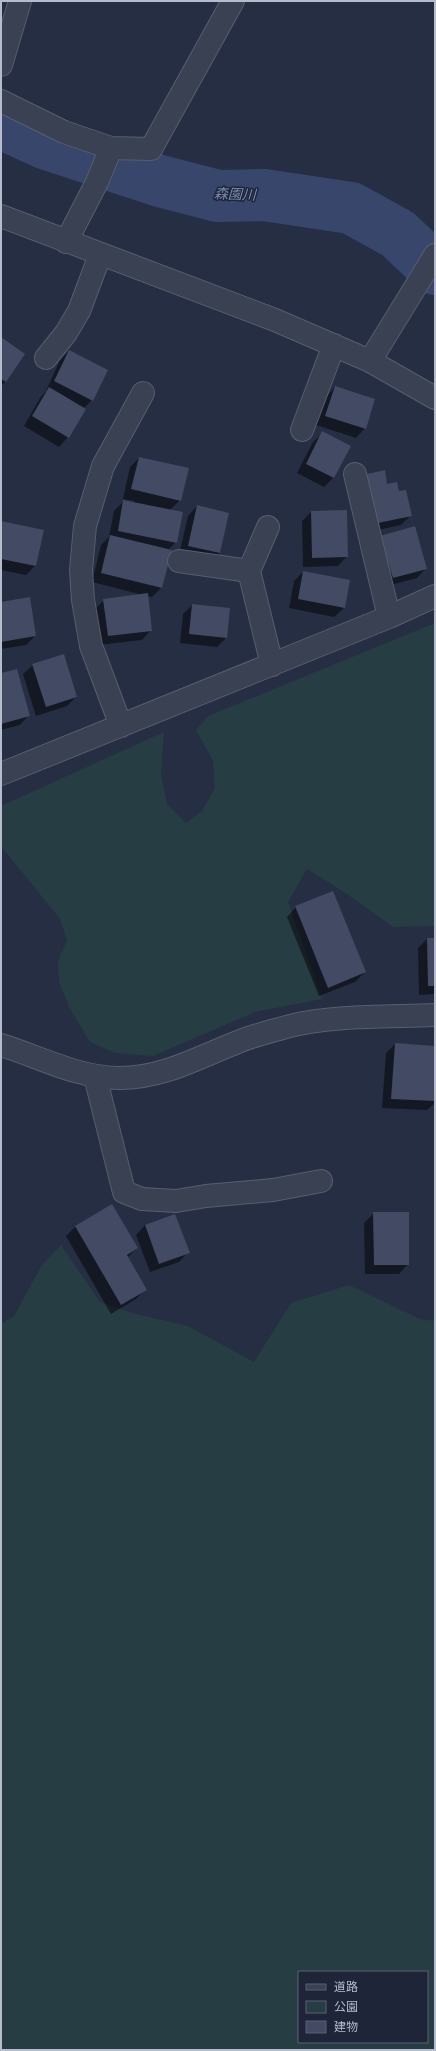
<svg xmlns="http://www.w3.org/2000/svg" width="436" height="2051" font-family="Helvetica,'Noto Sans JP',sans-serif">
  <style>
    .green { fill: #273d44; fill-rule: evenodd }
    .shadow { fill: #0007 }
    .lines { fill: none; stroke-linecap: round; stroke-linejoin: round }
    .river { stroke: #38466b; stroke-width: 52 }
    .building { fill: #424a64 }
    .minor-casing { stroke: #585e70; stroke-width: 24 }
    .minor { stroke: #3a4153; stroke-width: 22 }
    .labels { text-anchor: middle; stroke-width: 3; stroke-linejoin: round; paint-order: stroke }
    .water-label { font-size: 14px; font-style: italic; fill: #7d8db5; stroke: #1e2538 }
  </style>
  <rect width="100%" height="100%" fill="#252e43"/>
  <!-- green -->
  <path class="green" d="M435 623V926L393 927 344 892 307 869 288 902 322 999 255 1012 153 1056 115 1053 90 1042 70 1009 59 982 58 961 67 940 60 919 1 846V806L164 732 161 774 167 804 186 823 202 811 215 788 213 761 196 730 208 716Z
    M61 1245 100 1302 136 1314 188 1326 254 1362 291 1303 349 1285 420 1319 435 1321V2050H1V1324L14 1316 42 1265ZM299 1972H427V2042H299Z"/>
  <!-- shadow -->
  <path class="shadow" d="M1 339 5 382 1 386Z
    M69 351 92 400 83 409 68 437 59 447 24 426 40 398 46 391 60 360Z
    M335 387 365 428 356 438 316 425 326 397Z
    M323 433 333 478 324 487 297 473 313 442Z
    M139 458 180 500 170 510 176 542 168 550 161 588 152 597 147 596 151 630 142 640 99 645 95 609 104 600 143 595 92 582 101 545 109 537 114 511 124 501 134 503V501L123 499 130 467Z
    M386 485 398 493 410 516 401 525 364 533Z
    M197 506 220 553 210 562 179 555 188 516Z
    M311 512 347 556 338 566 303 567 302 521Z
    M1 522 35 566 26 575 1 570Z
    M381 536 426 568 417 578 383 587Z
    M303 572 344 608 334 617 289 608 294 581Z
    M1 603 35 636 26 645 1 649Z
    M192 605 226 638 217 647 180 643 183 614Z
    M33 665 76 697 67 706 36 716 23 674Z
    M1 674 29 715 20 725 1 730Z
    M296 907 365 972 355 982 319 996 287 917Z
    M427 939H435V994L419 995 418 948Z
    M395 1044 435 1047V1103L427 1110 382 1108 386 1053Z
    M112 1206 137 1248 127 1258 145 1290 136 1299 111 1314 66 1236 75 1227Z
    M374 1213 408 1264 399 1274H365L364 1223Z
    M145 1225 188 1252 179 1262 150 1272 136 1235Z"/>
  <g class="lines">
    <!-- river -->
    <path class="river" d="M1 123 44 143 160 181 218 196 264 195 351 208 398 234 435 269"/>
  </g>
  <!-- building -->
  <path class="building" d="M1 337 25 354 6 382 1 379Z
    M69 350 108 370 93 401 54 381Z
    M335 386 375 399 366 429 325 416Z
    M49 387 86 409 69 438 32 416Z
    M322 431 351 446 334 478 306 464Z
    M139 457 189 468 181 501 131 489Z
    M385 470 387 484 397 482 399 491 406 490 412 516 373 524 363 475Z
    M123 500 183 512 177 543 118 531Z
    M197 505 229 513 220 553 188 546Z
    M347 510 348 557 312 558 311 511Z
    M1 521 44 530 36 566 1 559Z
    M415 526 427 569 393 578 380 536Z
    M110 535 172 550 162 588 101 573Z
    M303 571 350 580 345 608 298 599Z
    M148 593 152 631 108 636 103 599Z
    M30 597 36 636 1 642V602Z
    M192 604 230 608 227 638 189 634Z
    M64 654 77 697 46 707 32 664Z
    M17 669 30 716 1 724V673Z
    M333 891 366 972 328 988 295 906Z
    M427 938H435V986H428Z
    M395 1043 435 1046V1101L391 1099Z
    M112 1204 138 1248 127 1255 147 1290 121 1305 75 1226Z
    M373 1212H409V1265H374Z
    M175 1214 190 1253 159 1264 145 1225Z"/>
  <g class="lines">
    <!-- minor casing -->
    <g class="minor-casing">
      <path id="minor" d="M1 65 20 1
        M1 101 64 132 111 148 151 149 233 1
        M1 216 275 320 370 361 435 398
        M66 242 97 182 111 148
        M46 358 66 333 79 311 100 255
        M370 361 435 255
        M302 430 334 345
        M355 474 389 617
        M179 561 249 571 272 665
        M249 571 268 527
        M121 726 91 646 83 600 81 570 85 526 103 466 143 393
        M1 774 389 617 435 596
        M1 1045C40 1057 78 1078 120 1078 163 1078 199 1057 238 1042 254 1035 273 1031 290 1026 331 1015 392 1017 435 1015
        M95 1076 124 1192 142 1199 176 1201 206 1196 273 1190 321 1181"/>
    </g>
    <!-- minor -->
    <use href="#minor" class="minor"/>
  </g>
  <g class="labels">
    <!-- water labels -->
    <g class="water-label">
      <text transform="translate(235 194) rotate(2)" y="5">森園川</text>
    </g>
  </g>
  <!-- border -->
  <rect width="436" height="2051" fill="none" stroke="#b7bccd" stroke-width="4"/>
  <!-- legend -->
  <rect x="298" y="1971" width="130" height="72" fill="#1e2538" stroke="#5b6174"/>
  <rect x="306" y="1984" width="20" height="6" fill="#3a4153" stroke="#5b6174"/>
  <text x="334" y="1991" font-size="12" fill="#b7bccd">道路</text>
  <rect x="306" y="2001" width="20" height="12" fill="#273d44" stroke="#5b6174"/>
  <text x="334" y="2011" font-size="12" fill="#b7bccd">公園</text>
  <rect x="306" y="2021" width="20" height="12" fill="#424a64" stroke="#5b6174"/>
  <text x="334" y="2031" font-size="12" fill="#b7bccd">建物</text>
</svg>
